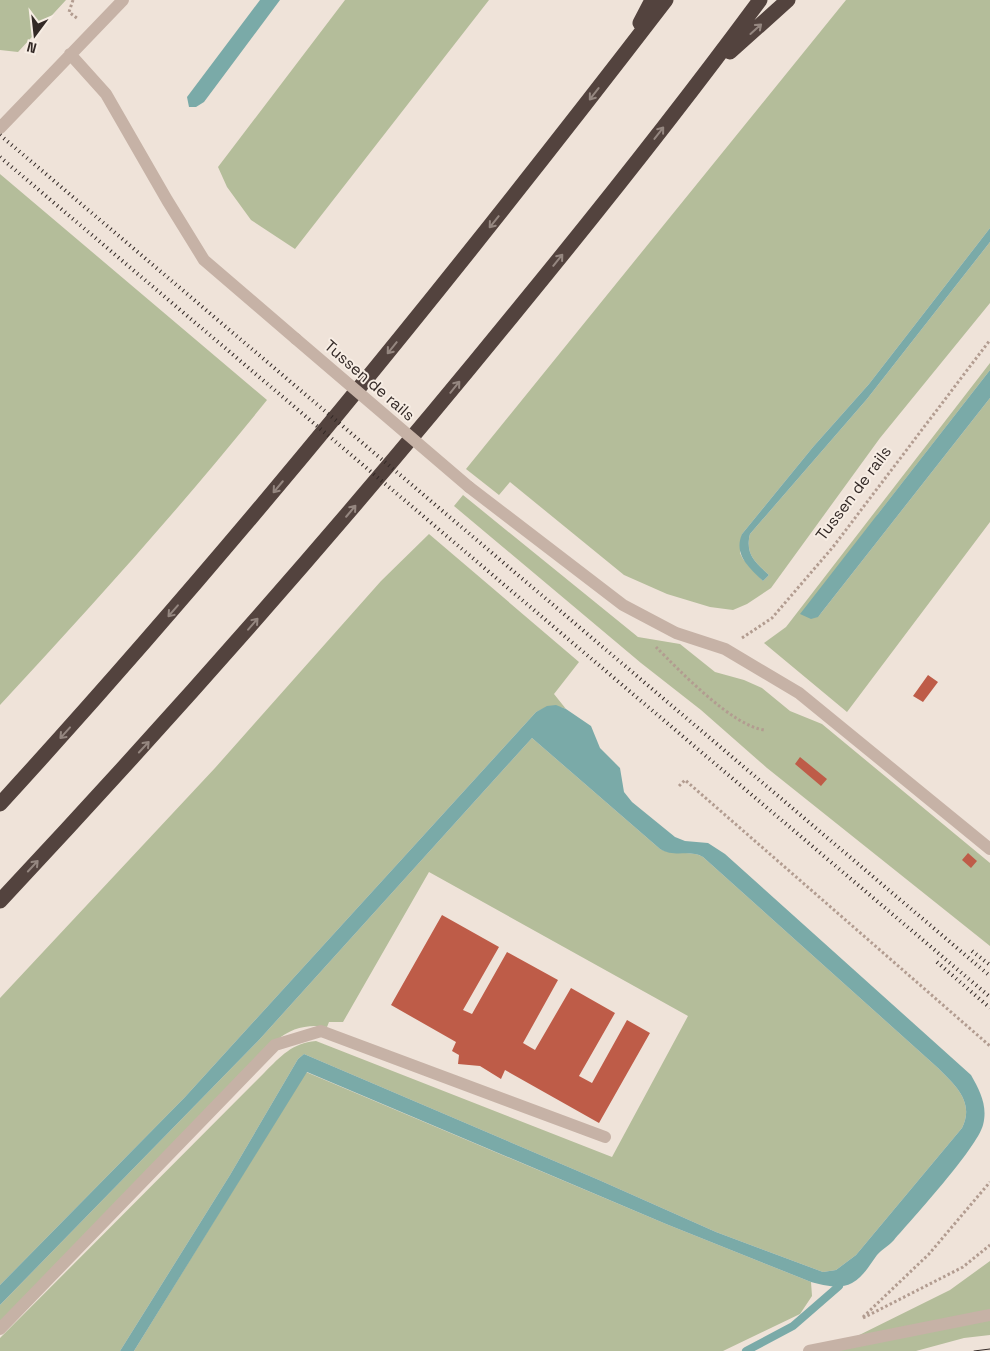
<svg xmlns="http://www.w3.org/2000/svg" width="990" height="1351" font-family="'Space Grotesk',sans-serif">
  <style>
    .green { fill: #b4bd9a }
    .water { fill: #7aaaa8 }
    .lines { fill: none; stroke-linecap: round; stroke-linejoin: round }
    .stream { stroke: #7aaaa8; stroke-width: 8 }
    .building { fill: #be5c48 }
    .path { stroke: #b29c90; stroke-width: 3; stroke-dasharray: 2.5 2.5; stroke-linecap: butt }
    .lane { stroke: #c6b2a6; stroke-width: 12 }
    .street { stroke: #c6b2a6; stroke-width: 12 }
    .highway { stroke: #53433e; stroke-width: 15 }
    .tram { stroke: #332926; stroke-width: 1 }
    .rail { stroke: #332926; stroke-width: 4; stroke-dasharray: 1 4; stroke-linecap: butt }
    .street-bridge { stroke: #c6b2a6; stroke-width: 12 }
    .oneway { stroke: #958780 }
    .labels { text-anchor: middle; stroke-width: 4; stroke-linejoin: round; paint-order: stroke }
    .street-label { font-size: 16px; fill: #332926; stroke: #f7ede4 }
  </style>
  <rect width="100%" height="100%" fill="#efe3d9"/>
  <!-- green -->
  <path class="green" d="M0 0H66L18 52 0 50Z
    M345 0H489L295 249 251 220 227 187 218 167Z
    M846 0H990V228L869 384 813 447 742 534 740 553 743 559 763 581 769 575C755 562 745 554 750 534L867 399 990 242V303L880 438 771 588 747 604 733 610 710 607 667 594 624 575 510 482 499 495 466 469Z
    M0 174 267 400C182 506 92 606 0 705Z
    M990 363V370L878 514 818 617 990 398V522L847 712 764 643 786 627Z
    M463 495 638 637 680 644 715 672 744 680 762 688 790 711 822 724 990 863V946L767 768 701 710 641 663 454 506Z
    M429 534 579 662 554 694 566 709C554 704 547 706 536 712L185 1097 0 1285V998L215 768 381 581Z
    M532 738 660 849C675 856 692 850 703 857L938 1068C955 1085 975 1102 962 1128L856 1255 836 1270 823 1272 716 1232 599 1180 304 1054 298 1059 230 1175 120 1351H0V1338L264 1073C281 1056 292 1043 316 1041L612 1157 688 1016 429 872 343 1022H329L327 1027C307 1024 291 1028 276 1041L0 1322V1305L259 1040Z
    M306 1072 666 1224 811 1282 812 1296 800 1314 723 1351H134Z
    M990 1261V1335L964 1338 916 1351H827L950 1290Z"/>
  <!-- water -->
  <path class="water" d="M260 0H280L204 102 196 107H189L187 97Z
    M990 228V242L867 399 750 534C745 554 755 562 769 575L763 581C750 568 733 555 742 534L813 447 869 384Z
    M990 370V398L818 617 811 619 800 614Z
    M556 705 566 709 591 726 600 748 620 768 624 792 632 802 675 837 685 841 708 843 725 854 971 1075C980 1091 988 1106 983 1125 977 1148 913 1218 894 1240 889 1246 882 1249 877 1255 869 1266 864 1276 852 1283 839 1290 823 1285 811 1282L666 1224 307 1072 134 1351H120L230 1175 298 1059 304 1054 599 1180 716 1232 823 1272 836 1270 856 1255 962 1128C975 1102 955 1085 938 1068L703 857C690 849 674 858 660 849L532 738 259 1040 0 1305V1285L185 1097 536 712 547 706Z"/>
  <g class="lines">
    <!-- stream -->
    <path class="stream" d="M746 1351 793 1326 839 1286"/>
  </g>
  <!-- building -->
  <path class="building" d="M928 675 938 682 923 702 913 696Z
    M800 757 827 779 821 786 795 764Z
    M968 853 977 861 971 868 962 860Z
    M442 915 499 947 463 1010 472 1014 507 952 558 980 523 1043 535 1050 571 988 615 1013 579 1076 592 1083 627 1020 650 1033 599 1123 505 1070 501 1079 480 1066 458 1064 459 1055 452 1051 456 1042 391 1005Z"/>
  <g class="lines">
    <!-- path -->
    <path class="path" d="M73 0 69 12 78 19
      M742 638 772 618 833 547 990 340
      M656 647C679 670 733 727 765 730
      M679 786 685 780 990 1046
      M863 1317 929 1254 990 1182
      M863 1318 963 1267 990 1245"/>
    <!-- lane -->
    <path class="lane" d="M0 1329 275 1045 321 1031 605 1137
      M809 1351 990 1315"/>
    <!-- street -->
    <path class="street" d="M70 54 106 94 167 200 204 260 296 339
      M0 128 123 0
      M469 487 623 605 676 633 725 649 799 693 990 849"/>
    <!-- highway -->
    <path class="highway" d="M640 23 652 0
      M730 52 788 0
      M0 804C235 547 454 276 666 0
      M0 901C181 708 356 509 523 303 604 204 684 103 760 0"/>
    <!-- tram -->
    <path class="tram" d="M974 1351 990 1349"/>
    <!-- rail -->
    <path class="rail" d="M0 135 990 976
      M0 157 990 997
      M972 951 990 965
      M937 962 990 1008"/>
    <!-- street-bridge -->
    <path class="street-bridge" d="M296 339 469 487"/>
  </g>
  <!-- one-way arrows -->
  <defs><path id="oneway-shaft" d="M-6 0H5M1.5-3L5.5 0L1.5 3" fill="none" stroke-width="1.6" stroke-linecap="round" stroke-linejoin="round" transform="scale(1.25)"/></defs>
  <g class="oneway">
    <use href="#oneway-shaft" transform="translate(756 29) rotate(-42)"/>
    <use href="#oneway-shaft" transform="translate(594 94) rotate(128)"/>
    <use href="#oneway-shaft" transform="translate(659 133) rotate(-52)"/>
    <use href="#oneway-shaft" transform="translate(494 222) rotate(129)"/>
    <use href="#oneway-shaft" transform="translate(558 260) rotate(-51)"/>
    <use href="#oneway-shaft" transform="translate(392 348) rotate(129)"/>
    <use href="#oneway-shaft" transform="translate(455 387) rotate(-51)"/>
    <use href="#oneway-shaft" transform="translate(278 487) rotate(130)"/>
    <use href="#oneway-shaft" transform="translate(351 511) rotate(-50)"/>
    <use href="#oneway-shaft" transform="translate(173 611) rotate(131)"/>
    <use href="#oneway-shaft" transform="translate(253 624) rotate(-49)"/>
    <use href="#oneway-shaft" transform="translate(65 733) rotate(132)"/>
    <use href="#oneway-shaft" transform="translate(144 747) rotate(-47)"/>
    <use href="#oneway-shaft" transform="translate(33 866) rotate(-47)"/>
  </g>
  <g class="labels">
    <!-- street labels -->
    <g class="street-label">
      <text transform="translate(370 380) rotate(41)" y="6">Tussen de rails</text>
      <text transform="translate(853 493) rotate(-53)" y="6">Tussen de rails</text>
    </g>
  </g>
  <!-- north arrow -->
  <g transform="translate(35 35) rotate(195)" stroke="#f7ede4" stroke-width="4" paint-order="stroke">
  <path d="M0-4L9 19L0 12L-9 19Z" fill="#332926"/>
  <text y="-8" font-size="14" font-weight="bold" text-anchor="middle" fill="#332926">N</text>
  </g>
</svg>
